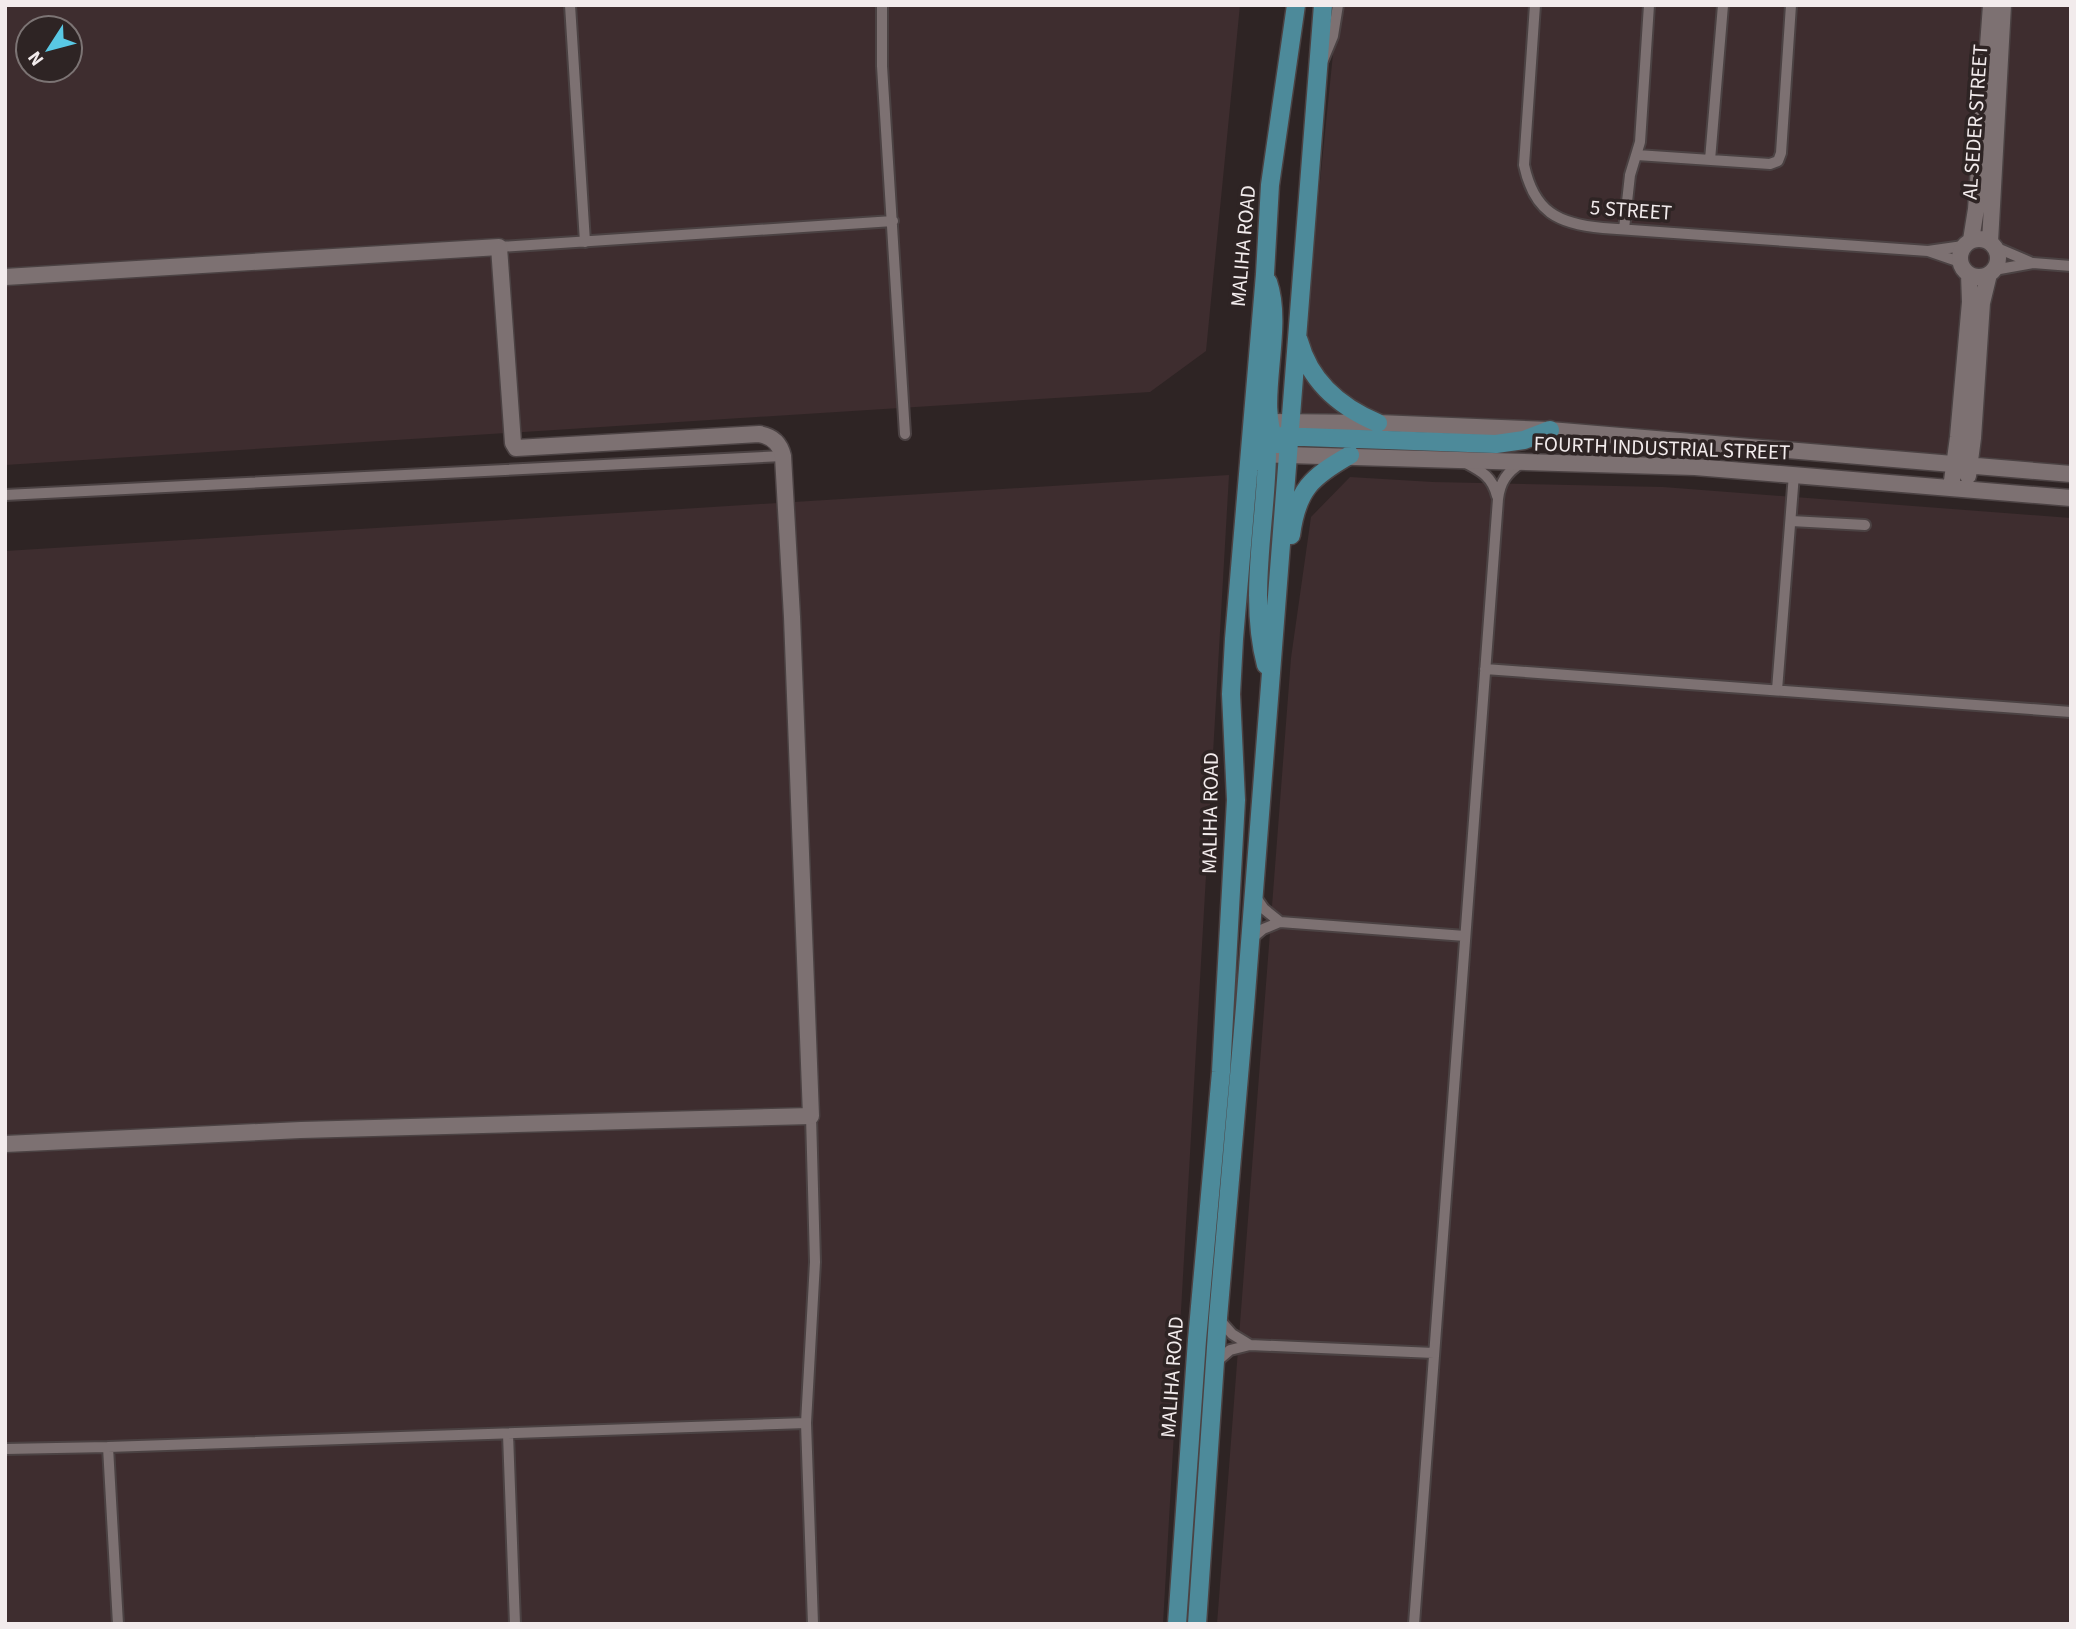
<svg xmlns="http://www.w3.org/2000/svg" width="2076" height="1629" font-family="'Source Sans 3',sans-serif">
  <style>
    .built { fill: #3e2d2f; fill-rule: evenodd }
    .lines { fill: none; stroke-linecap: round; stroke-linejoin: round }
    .street-casing { stroke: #4b4243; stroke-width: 14 }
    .secondary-casing { stroke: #4b4243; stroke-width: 19 }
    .primary-casing { stroke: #4b4243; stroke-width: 21 }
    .street { stroke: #7d7172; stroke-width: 10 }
    .secondary { stroke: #7d7172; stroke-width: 16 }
    .primary { stroke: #4d8a9a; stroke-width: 18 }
    .labels { text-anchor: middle; stroke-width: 7; stroke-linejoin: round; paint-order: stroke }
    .street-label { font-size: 21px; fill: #f2ebec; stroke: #2e2424 }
  </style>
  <rect width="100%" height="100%" fill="#2e2424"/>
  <!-- built -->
  <path class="built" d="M5 5H1240L1206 351 1150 392 5 465ZM28 28H70V70H28Z
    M1338 5H2071V473L1296 417Z
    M1229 475 1163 1624H5V551Z
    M1350 477 1433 482 1663 487 2071 518V1624H1217L1291 658 1311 517Z"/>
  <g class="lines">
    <!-- street casing -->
    <g class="street-casing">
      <path id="street" d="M570 5 585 242
        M882 5V66L905 434
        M1535 5 1524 165C1534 212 1558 224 1603 228L1928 251 1963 246
        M1323 60 1333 36 1338 5
        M1637 155 1770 164 1778 161 1781 153 1791 5
        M1710 160 1723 5
        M1624 229 1630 175 1640 142 1649 5
        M499 247 893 221
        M1995 247 2030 262
        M1928 251 1960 262
        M1994 270 2033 263 2071 266
        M1464 462C1481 471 1492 476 1497 496
        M5 495 783 456
        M1791 521 1865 525
        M1485 669 2071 712
        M1777 690 1794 474
        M1255 896 1264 909 1280 922
        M1250 940 1263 929 1280 922 1465 936
        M811 1116 815 1262 806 1423 813 1624
        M1218 1318 1232 1334 1250 1345
        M1215 1363 1230 1350 1250 1345 1434 1353
        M508 1434 515 1624
        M108 1447 118 1624
        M5 1449 108 1447 806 1423
        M1414 1624 1498 499C1500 482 1507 472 1521 463"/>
    </g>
    <!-- secondary casing -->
    <g class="secondary-casing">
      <path id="secondary" d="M1960 258a19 19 0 1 1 38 0a19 19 0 1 1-38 0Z
        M1971 240 1976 209 1991 5
        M1990 242 2003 5
        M5 277 499 247 513 443 516 448 759 434C772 436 780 443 783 456L792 617 811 1116 301 1130 5 1144
        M1260 422 1378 423 1550 430 2071 474
        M1256 454 1695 467 2071 498
        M1968 476 1973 438 1982 303 1989 274
        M1951 488 1958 437 1970 302 1969 274"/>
    </g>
    <!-- primary casing -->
    <g class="primary-casing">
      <path id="primary" d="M1268 282C1285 331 1254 407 1277 444
        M1299 341C1310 382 1340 407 1378 423
        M1259 430 1264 439 1267 454C1266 523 1248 597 1266 665
        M1250 454 1258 443 1277 436 1496 444 1524 440 1550 430
        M1291 535C1297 490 1311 477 1350 455
        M1177 1624 1197 1340 1221 1072 1236 800 1231 694 1234 639 1265 274 1270 185 1296 5
        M1197 1624 1218 1318 1245 1007 1323 5"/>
    </g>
    <!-- street -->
    <use href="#street" class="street"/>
    <!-- secondary -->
    <use href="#secondary" class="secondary"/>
    <!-- primary -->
    <use href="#primary" class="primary"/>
  </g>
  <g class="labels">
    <!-- street labels -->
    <g class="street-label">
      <text transform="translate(1975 122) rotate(-86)" y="7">AL SEDER STREET</text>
      <text transform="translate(1631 210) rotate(4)" y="7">5 STREET</text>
      <text transform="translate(1243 246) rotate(-85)" y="7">MALIHA ROAD</text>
      <text transform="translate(1662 448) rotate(2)" y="7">FOURTH INDUSTRIAL STREET</text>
      <text transform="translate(1210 813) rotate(-89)" y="7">MALIHA ROAD</text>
      <text transform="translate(1172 1377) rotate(-86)" y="7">MALIHA ROAD</text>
    </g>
  </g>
  <!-- border -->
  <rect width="2076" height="1629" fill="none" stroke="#f2ebec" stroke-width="14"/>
  <!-- north arrow -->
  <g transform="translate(49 49) rotate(234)"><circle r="33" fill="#2e2424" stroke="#7c7474" stroke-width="2"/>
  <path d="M0-5L12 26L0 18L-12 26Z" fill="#59c8e4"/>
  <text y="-10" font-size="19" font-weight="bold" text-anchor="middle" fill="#f2ebec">N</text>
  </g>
</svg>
